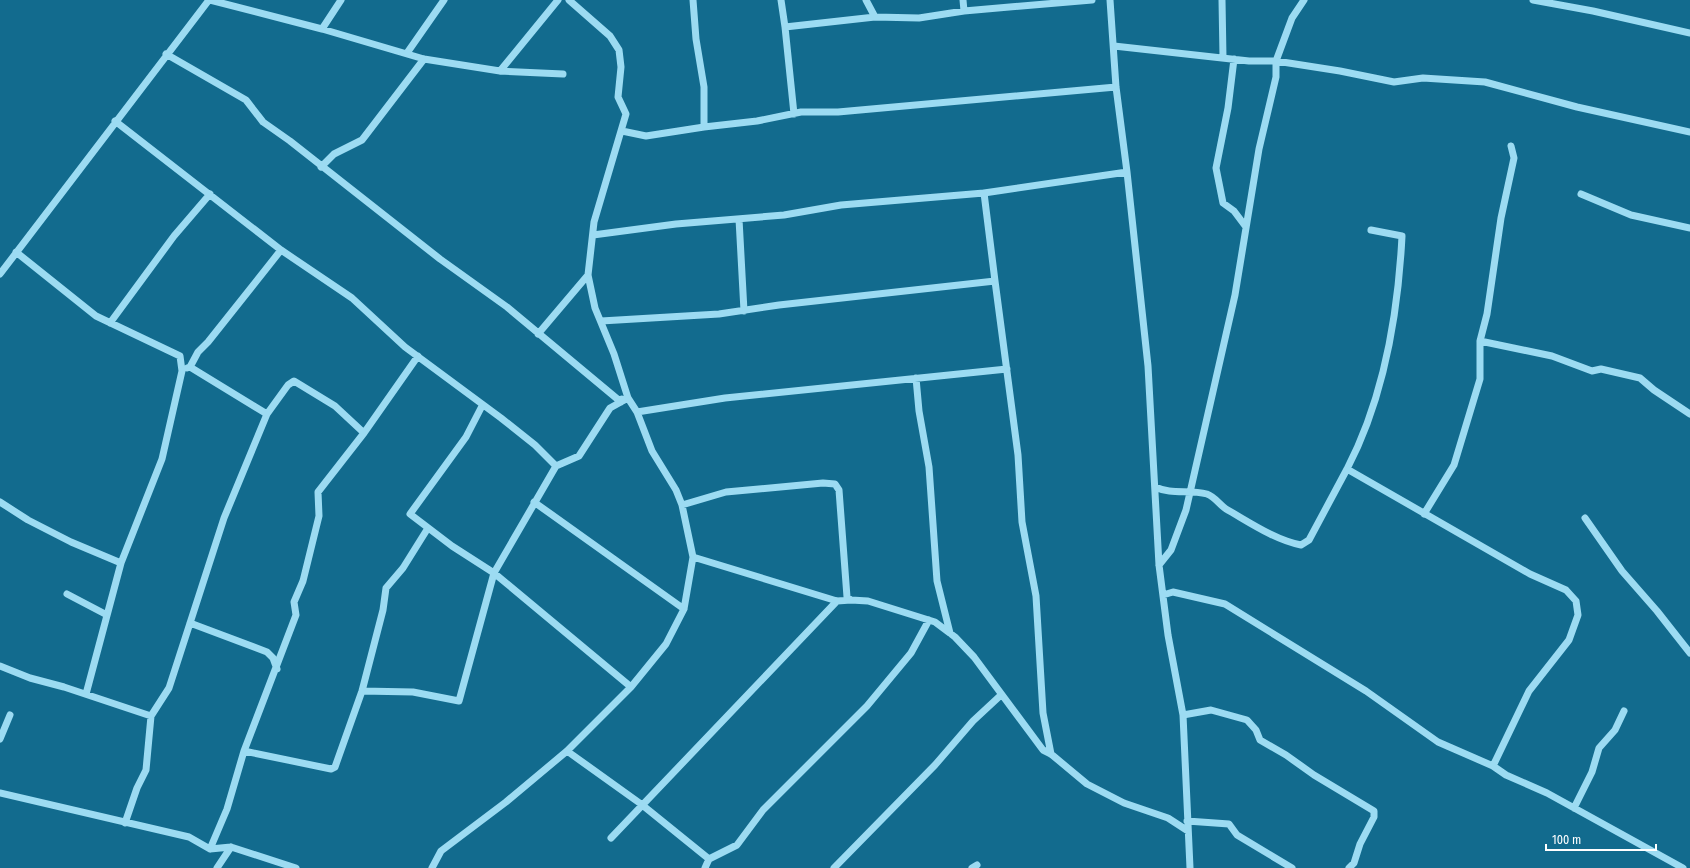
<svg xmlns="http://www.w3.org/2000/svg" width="1690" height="868" font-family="'Fira Sans Condensed',sans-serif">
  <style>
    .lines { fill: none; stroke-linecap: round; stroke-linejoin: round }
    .minor { stroke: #9cdbf2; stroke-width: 7 }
  </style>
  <rect width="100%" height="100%" fill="#126b8e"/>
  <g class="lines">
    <!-- minor -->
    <path class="minor" d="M210 0 322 29 424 59 500 71 563 74
      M781 0 785 27 875 17
      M866 0 875 17 919 18 964 11 1092 0
      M963 0 964 11
      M1110 0 1116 87 1127 172 1148 366 1159 565 1168 635 1183 715 1190 868
      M1222 0 1223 57
      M1533 0 1593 11 1690 33
      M785 27 794 114
      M322 29 341 0
      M1114 46 1249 61H1276L1340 71 1394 82 1423 78 1485 82 1577 107 1690 132
      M407 53 444 0
      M166 54 246 100 263 122 290 141 440 259 507 307 621 402 622 399
      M1234 59 1228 108 1216 168 1223 203 1234 211 1246 227
      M500 71 558 0
      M115 121 281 250 352 298 405 347 501 418 535 445 556 466 579 456 610 408 628 398
      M704 127 757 121 801 112H838L1116 87
      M622 131 646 136 704 127V87L696 39 693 0
      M321 167 334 154 362 140 424 59
      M1581 194 1631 215 1690 228
      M739 219 744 311
      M593 235 676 224 784 215 841 205 984 193
      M16 252 96 316 180 356 182 371 162 459 121 563
      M0 274 209 0
      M995 281 1018 455 1022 522 1036 596 1043 713 1051 754
      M601 321 719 314 779 305 995 281 984 193 1127 172
      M110 323 174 236 210 194
      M538 334 588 275
      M1480 341 1552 356 1592 371 1601 369 1640 378 1654 390 1690 414
      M187 368 190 367 198 352 208 342 281 250
      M916 378 919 411 929 467 937 581 950 633
      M482 406 466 437 410 514 452 546 494 573 631 687
      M637 412 725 398 1007 369
      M364 433 418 356
      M1347 469C1384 398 1398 315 1402 236L1371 230
      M1155 487C1172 495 1189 489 1207 494 1215 497 1219 504 1226 509 1249 522 1275 540 1301 545L1309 540 1347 469 1530 574 1566 590 1576 601 1578 615 1569 640 1529 691 1493 766 1506 775 1547 793 1683 868
      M0 502 28 520 71 542 121 563 86 694
      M534 502 684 609 693 557 682 505 676 490 652 451 637 412 628 398 614 354 595 308 588 275 594 222 626 114 618 97 621 67 619 50 610 36 569 0
      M682 505 726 492 823 483 835 484 839 490 847 597 851 600
      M1424 514 1454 465 1480 379V341L1487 314 1501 218 1514 158 1511 146
      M1585 518 1622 571 1657 611 1690 653
      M693 557 837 601 851 600 868 601 935 622 955 637 974 657 1043 750 1051 754 1087 784 1124 803 1168 818 1188 831
      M1159 565 1171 550 1186 510 1235 295 1259 149 1276 77V61L1292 18 1304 0
      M67 594 107 615
      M1163 595 1173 592 1225 604 1366 691 1438 742 1493 766
      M190 623 267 652 273 658 277 669
      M0 666 30 678 64 687 151 716 146 770 137 788 125 823
      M362 691 413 692 459 701 494 573 556 466
      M1183 715 1211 710 1247 720 1256 730 1260 740 1286 755 1314 775 1374 811V817L1360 844 1354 863 1349 868
      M151 716 169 688 224 518 267 414 190 367
      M0 739 10 715
      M244 751 331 769 335 767 362 691 383 610 386 588 403 568 428 528
      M567 751 641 804 709 859 705 868
      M0 793 189 837 210 849 231 847 296 868
      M1574 808 1592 772 1599 748 1615 730 1624 711
      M1187 821 1229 824 1237 835 1292 868
      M611 838 837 601
      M210 849 227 809 244 751 296 615 294 602 303 581 319 516 318 492 364 433 335 406 294 381 288 385 267 414
      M709 859 737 845 763 810 867 706 911 653 929 620
      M217 868 231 847
      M432 868 441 851 506 802 567 751 631 687 666 644 684 609
      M834 868 935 765 973 721 1001 695
      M972 868 977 865"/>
  </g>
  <!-- scale -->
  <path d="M1546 844v6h110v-6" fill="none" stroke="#ffffff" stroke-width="2"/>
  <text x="1552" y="844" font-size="12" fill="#ffffff" stroke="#126b8e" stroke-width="3" paint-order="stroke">100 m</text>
</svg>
